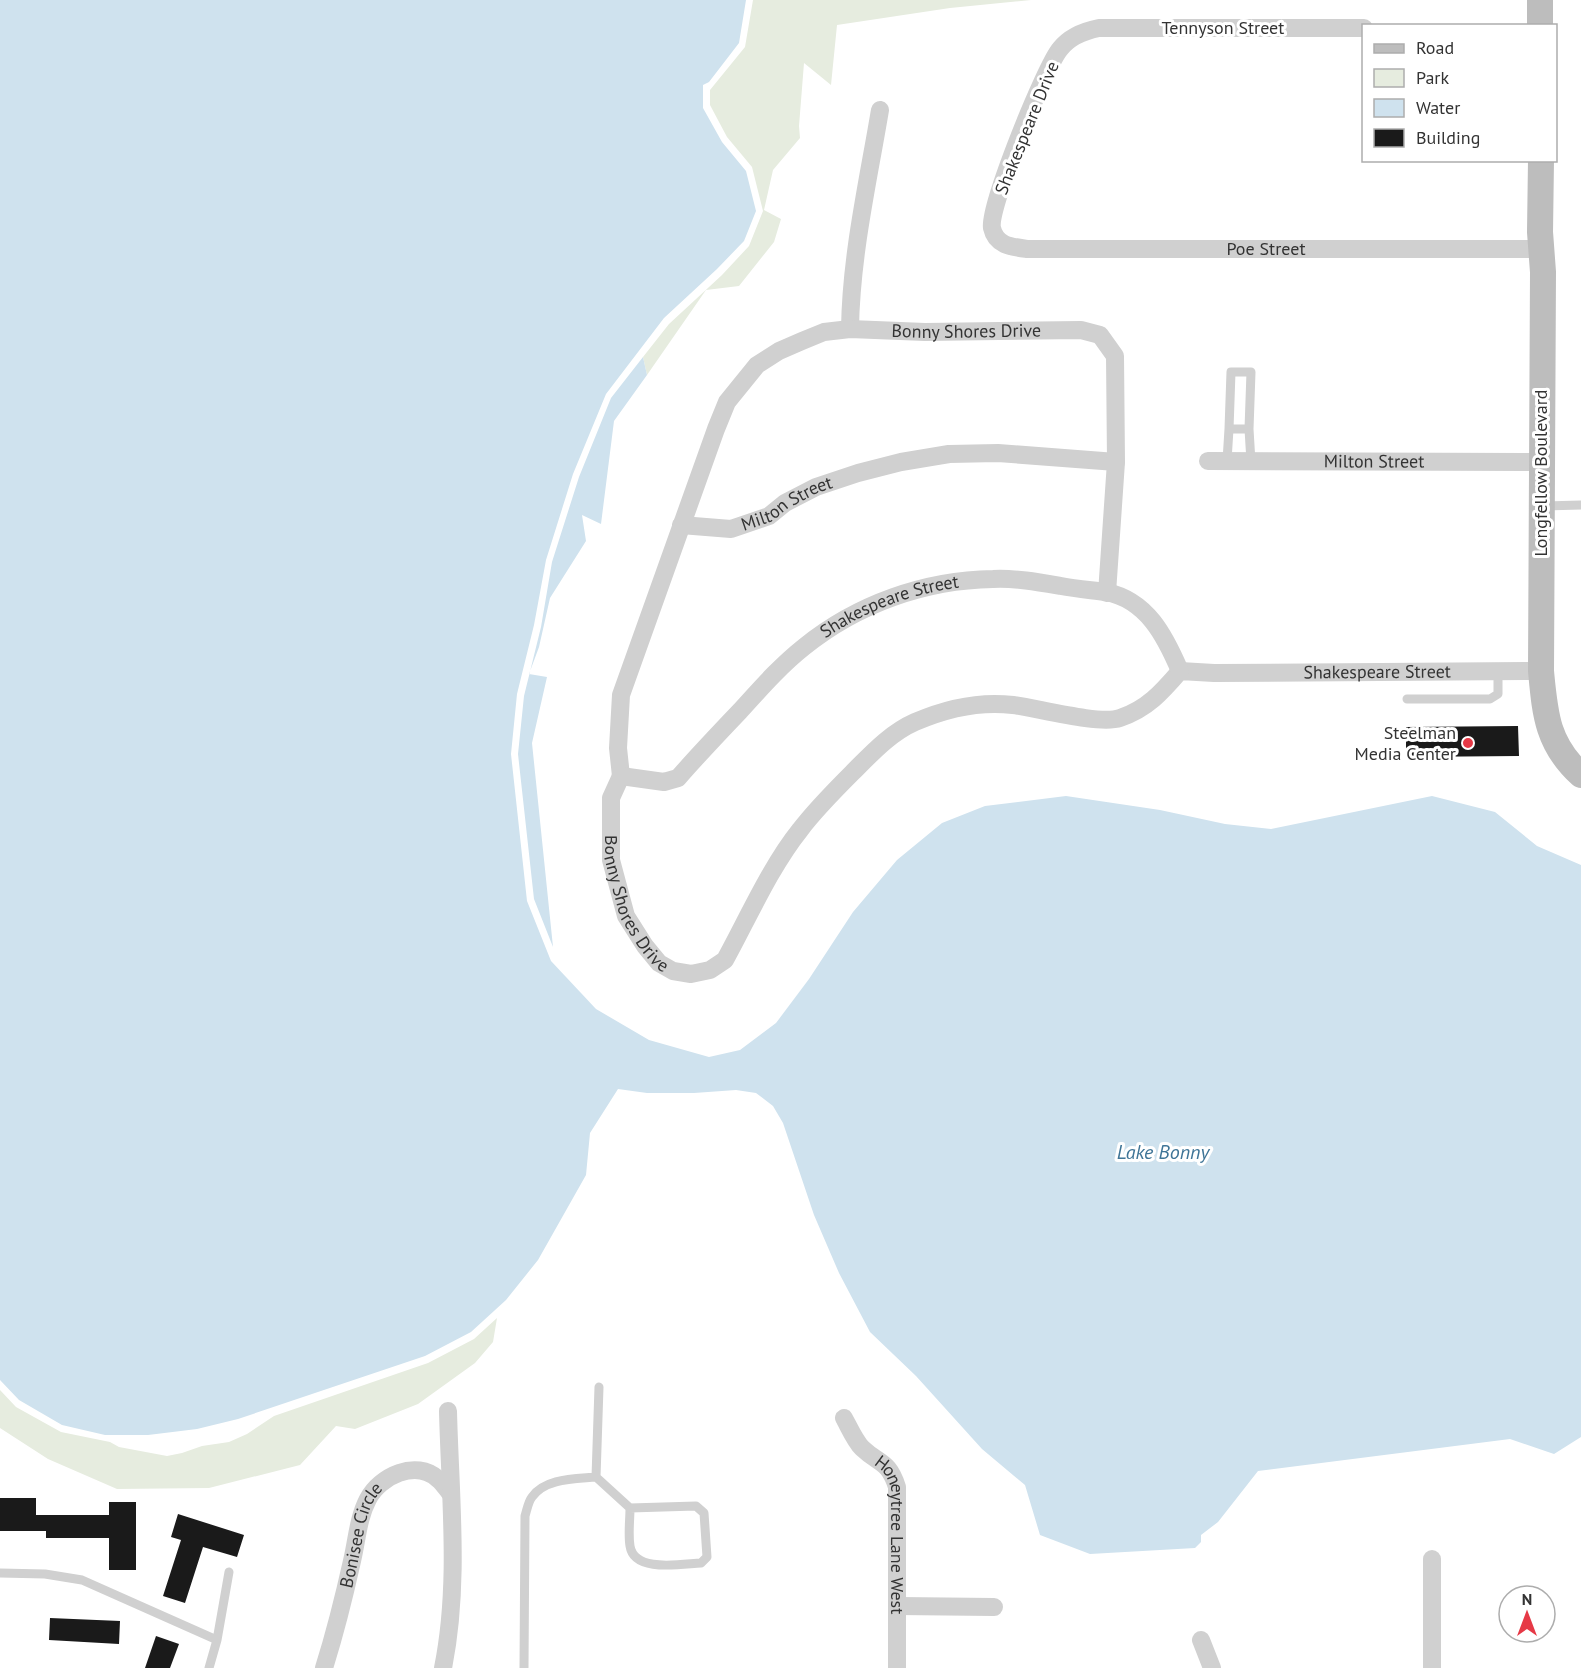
<svg xmlns="http://www.w3.org/2000/svg" width="1581" height="1668" font-family="'PT Sans',sans-serif">
  <style>
    .green { fill: #e6ecdf }
    .water { fill: #cfe2ee }
    .building { fill: #1a1a1a }
    .lines { fill: none; stroke-linecap: round; stroke-linejoin: round }
    .lane { stroke: #d0d0d0; stroke-width: 9 }
    .street { stroke: #d0d0d0; stroke-width: 18 }
    .secondary { stroke: #bdbdbd; stroke-width: 26 }
    .poi-dot { fill: #e63946; stroke: #fff; stroke-width: 2 }
    .labels { text-anchor: middle; stroke-width: 6; stroke-linejoin: round; paint-order: stroke }
    .street-label { font-size: 18px; fill: #333; stroke: #fff }
    .poi-label { font-size: 18px; fill: #333; stroke: #fff; text-anchor: end }
    .water-label { font-size: 20px; font-style: italic; fill: #3f7597; stroke: #fff }
  </style>
  <rect width="100%" height="100%" fill="#fff"/>
  <!-- green -->
  <path class="green" d="M753 0H1031L950 8 837 25 831 85 804 63 799 126 800 138 773 170 764 210 781 219 774 242 739 286 706 290 647 375 643 357 669 324 722 275 749 246 763 211 752 167 727 137 710 105V90L745 47Z
    M497 1318 493 1342 475 1363 418 1404 355 1429 336 1426 300 1465 209 1488 117 1489 48 1459 0 1428V1390L16 1407 61 1432 110 1442 119 1447 167 1456 182 1453 202 1446 229 1442 247 1434 274 1416 428 1363 474 1339Z"/>
  <!-- water -->
  <path class="water" d="M0 0H746L739 43 709 82 703 85V108L722 142 746 171 756 211 744 241 717 269 664 318 606 394 573 474 546 560 534 625 517 694 511 754 527 901 551 961 596 1009 649 1040 709 1057 740 1050 776 1023 809 979 853 912 897 860 942 823 985 806 1066 796 1160 810 1225 824 1271 829 1432 796 1495 812 1537 846 1581 865V1437L1554 1454 1510 1439 1258 1471 1218 1522 1201 1535V1542L1195 1548 1090 1554 1040 1535 1025 1485 982 1449 916 1376 870 1332 839 1273 814 1215 783 1123 773 1106 756 1093 736 1090 694 1093H647L618 1089 590 1133 586 1175 538 1260 506 1300 471 1332 425 1356 238 1419 197 1429 148 1435H105L62 1425 19 1400 0 1380Z
    M643 357 647 375 614 421 601 524 582 515 586 541 550 598 539 647 529 674 547 677 532 743 553 947 534 899 518 754 524 696 541 627 552 562 579 477 611 398Z"/>
  <!-- building -->
  <path class="building" d="M1518 726 1519 756 1406 757V727Z
    M0 1498H36V1515H109V1502H136V1570H109V1538H46V1531H0Z
    M178 1514 244 1535 237 1557 203 1547 185 1603 163 1596 181 1540 171 1537Z
    M50 1618 120 1621 119 1644 49 1640Z
    M156 1636 179 1644 170 1668H145Z"/>
  <g class="lines">
    <!-- lane -->
    <path class="lane" d="M1229 429 1231 372H1251L1249 429
      M1227 461 1229 429H1249L1251 462
      M1544 506 1581 505
      M1407 699H1490L1498 694V671
      M599 1387 596 1477 630 1508C630 1520 628 1534 630 1546 634 1573 681 1564 701 1563L707 1557 704 1513 696 1506 630 1508
      M0 1573 45 1574 82 1580 217 1640
      M209 1668 217 1640 229 1572
      M524 1668 525 1516C527 1510 528 1502 532 1497 545 1478 575 1479 596 1477"/>
    <!-- street -->
    <g class="street">
      <path id="s1" d="M1364 28H1099C1084 31 1070 36 1060 49 1045 67 988 208 992 228 996 246 1012 247 1028 249H1541"/>
      <path d="M850 329C851 255 868 182 880 110"/>
      <path id="s2" d="M1208 461 1541 462"/>
      <path id="s3" d="M681 525 731 529 769 516 785 503 816 487 858 473 901 462 949 454 998 453 1116 462"/>
      <path id="s4" d="M621 776 611 798V860L626 916 645 946 659 963 673 971 691 974 710 970 725 960C748 918 771 866 800 830 815 810 834 791 852 773 871 754 890 733 915 722 945 709 980 701 1013 705 1037 708 1099 725 1120 718 1147 709 1162 692 1180 671L1214 673 1541 671"/>
      <path id="s5" d="M621 776 618 748 621 695 716 429 727 402 757 365 779 351 802 341 824 332 850 329 925 332 1081 330 1100 335 1115 356 1116 462 1107 593"/>
      <path id="s6" d="M621 776 664 782 678 778C698 755 719 733 740 711 760 689 780 666 804 647 857 604 925 580 993 579 1016 578 1038 582 1061 586 1076 589 1091 590 1106 592 1147 600 1165 636 1180 671"/>
      <path id="s7" d="M844 1418C849 1427 855 1441 862 1448 880 1465 888 1460 897 1487V1668"/>
      <path d="M1432 1559V1668"/>
      <path d="M898 1606 994 1607"/>
      <path d="M1201 1640 1212 1668"/>
      <path id="s8" d="M324 1668C335 1633 344 1597 352 1561 357 1540 358 1518 368 1499 380 1476 416 1459 438 1479 442 1482 446 1488 450 1493"/>
      <path d="M443 1668C460 1584 450 1496 448 1411"/>
    </g>
    <!-- secondary -->
    <path class="secondary" d="M1540 0V26
      M1541 160 1540 232 1543 272 1541 671C1545 714 1547 744 1581 775"/>
  </g>
  <!-- markers -->
  <circle class="poi-dot" cx="1468" cy="743" r="6"/>
  <g class="labels">
    <!-- street labels -->
    <g class="street-label">
      <text x="1223" y="34">Tennyson Street</text>
      <text transform="translate(1027 128) rotate(-68)" y="6">Shakespeare Drive</text>
      <text dy="6" stroke="none"><textPath href="#s1" startOffset="786">Poe Street</textPath></text>
      <text dy="6" stroke="none"><textPath href="#s5" startOffset="658">Bonny Shores Drive</textPath></text>
      <text dy="6" stroke="none"><textPath href="#s2" startOffset="166">Milton Street</textPath></text>
      <text transform="translate(1541 473) rotate(-90)" y="6">Longfellow Boulevard</text>
      <text dy="6" stroke="none"><textPath href="#s3" startOffset="112">Milton Street</textPath></text>
      <text dy="6" stroke="none"><textPath href="#s6" startOffset="336">Shakespeare Street</textPath></text>
      <text dy="6" stroke="none"><textPath href="#s4" startOffset="1066">Shakespeare Street</textPath></text>
      <text dy="6" stroke="none"><textPath href="#s4" startOffset="136">Bonny Shores Drive</textPath></text>
      <text dy="6" stroke="none"><textPath href="#s8" startOffset="138">Bonisee Circle</textPath></text>
      <text dy="6" stroke="none"><textPath href="#s7" startOffset="135">Honeytree Lane West</textPath></text>
    </g>
    <!-- poi labels -->
    <g class="poi-label">
      <text x="1456" y="739">Steelman<tspan x="1456" dy="21">Media Center</tspan></text>
    </g>
    <!-- water labels -->
    <g class="water-label">
      <text x="1163" y="1159">Lake Bonny</text>
    </g>
  </g>
  <!-- legend -->
  <rect x="1362" y="24" width="195" height="138" fill="#ffffff" stroke="#adadad" stroke-width="1.5"/>
  <rect x="1374" y="44" width="30" height="9" fill="#bdbdbd" stroke="#adadad" stroke-width="1.5"/>
  <text x="1416" y="54" font-size="18" fill="#333333">Road</text>
  <rect x="1374" y="69" width="30" height="18" fill="#e6ecdf" stroke="#adadad" stroke-width="1.5"/>
  <text x="1416" y="84" font-size="18" fill="#333333">Park</text>
  <rect x="1374" y="99" width="30" height="18" fill="#cfe2ee" stroke="#adadad" stroke-width="1.5"/>
  <text x="1416" y="114" font-size="18" fill="#333333">Water</text>
  <rect x="1374" y="129" width="30" height="18" fill="#1a1a1a" stroke="#adadad" stroke-width="1.5"/>
  <text x="1416" y="144" font-size="18" fill="#333333">Building</text>
  <!-- north arrow -->
  <g transform="translate(1527 1614)"><circle r="28" fill="#ffffff" stroke="#adadad" stroke-width="1.5"/>
  <path d="M0-4.5L10 22L0 15L-10 22Z" fill="#e63946"/>
  <text y="-9" font-size="16" font-weight="bold" text-anchor="middle" fill="#333333">N</text>
  </g>
</svg>
